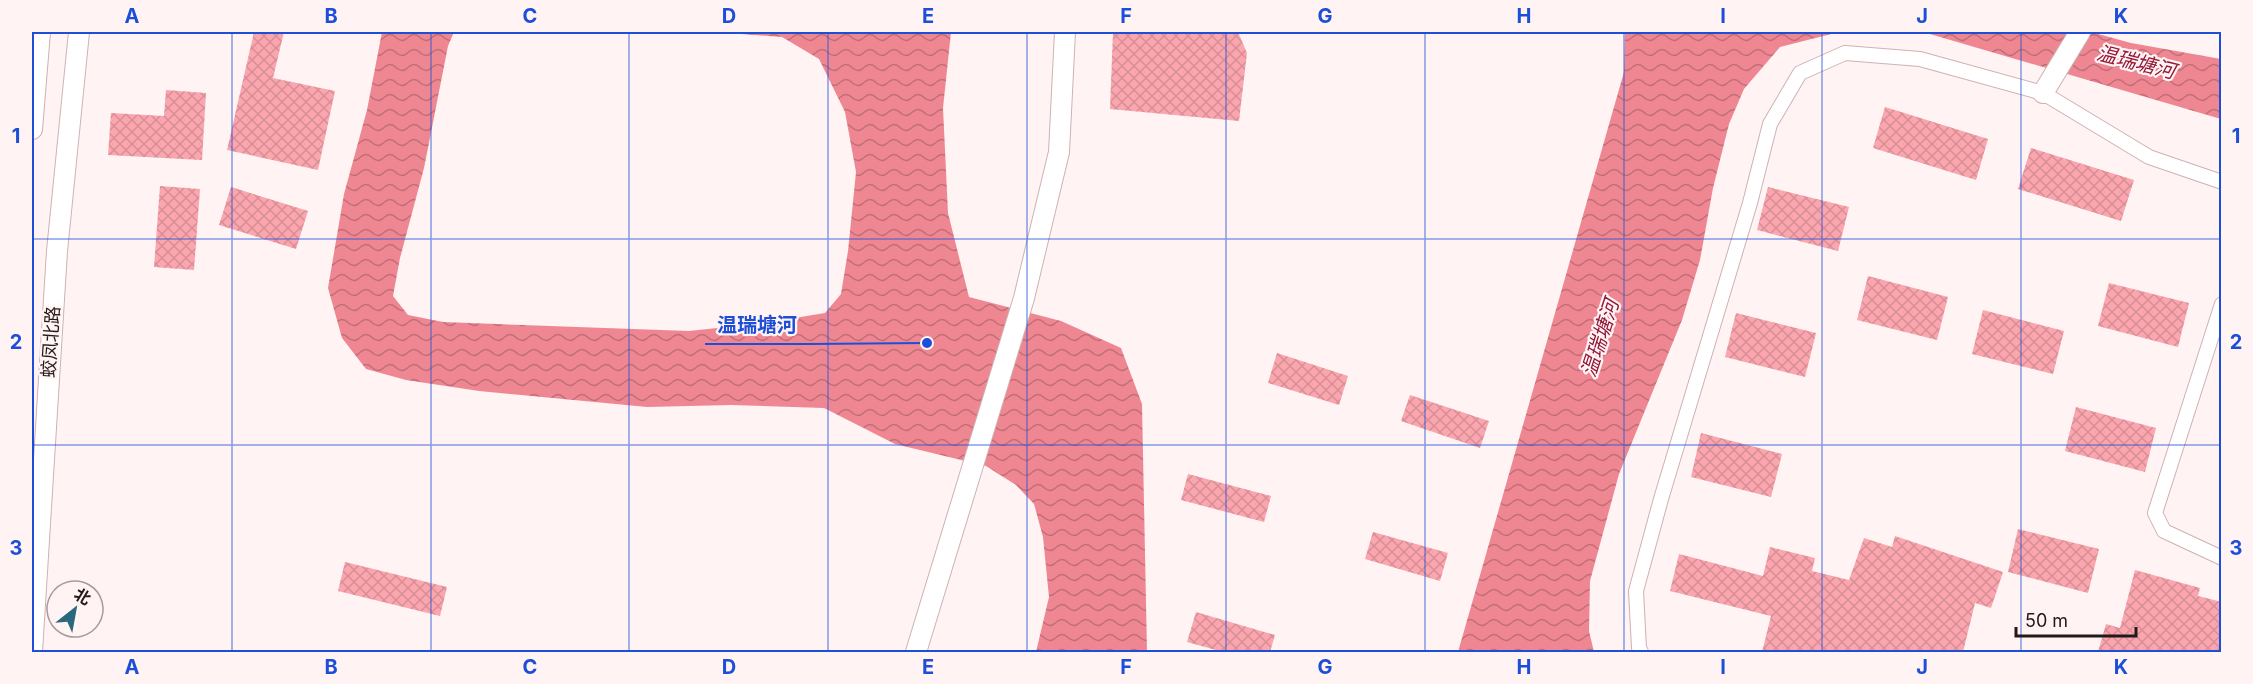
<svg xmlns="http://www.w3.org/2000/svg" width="2253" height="684" font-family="Inter,'Noto Sans SC',sans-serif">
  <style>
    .water { fill: url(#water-waves) }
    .building { fill: url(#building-cross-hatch) }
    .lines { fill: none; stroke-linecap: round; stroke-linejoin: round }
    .street-casing { stroke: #ceb2b3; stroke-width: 16 }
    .secondary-casing { stroke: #ceb2b3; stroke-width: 22 }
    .street { stroke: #fff; stroke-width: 14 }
    .secondary { stroke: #fff; stroke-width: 20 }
    .grid { fill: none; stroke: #1d4ed8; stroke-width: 1.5; stroke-opacity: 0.55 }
    .labels { text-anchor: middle; stroke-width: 4.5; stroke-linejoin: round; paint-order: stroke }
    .street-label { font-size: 18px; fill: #231919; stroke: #fff3f3 }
    .water-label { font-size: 20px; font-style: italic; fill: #941938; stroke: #fff3f3 }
    .leader { fill: none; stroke: #1d4ed8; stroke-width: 2 }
    .callout-dot { fill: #1d4ed8; stroke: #fff3f3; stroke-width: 2 }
    .callout-label { font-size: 20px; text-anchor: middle; font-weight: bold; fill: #1d4ed8; stroke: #fff3f3; stroke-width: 4.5; stroke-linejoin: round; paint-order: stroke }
    .neatline { fill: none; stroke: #1d4ed8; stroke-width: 2 }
    .grid-label { font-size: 20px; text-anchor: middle; font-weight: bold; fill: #1d4ed8 }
  </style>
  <defs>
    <pattern id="water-waves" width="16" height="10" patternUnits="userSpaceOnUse" patternTransform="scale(1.5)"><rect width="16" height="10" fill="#ef8793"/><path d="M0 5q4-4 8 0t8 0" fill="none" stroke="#c16e77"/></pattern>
    <pattern id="building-cross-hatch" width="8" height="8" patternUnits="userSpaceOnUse" patternTransform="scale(1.5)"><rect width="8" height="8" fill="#fba6ae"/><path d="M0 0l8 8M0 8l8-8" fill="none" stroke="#d78e95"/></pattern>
  </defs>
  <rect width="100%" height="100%" fill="#fff3f3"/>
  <!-- water -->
  <path class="water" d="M382 32H454L448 46 424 168 400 258 393 296 408 315 443 322 689 331 764 323 825 313 841 294 848 251 856 172 845 112 819 59 782 37 715 32H951L943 108 948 213 969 297 1061 321 1121 348 1142 404 1147 652H1036L1049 597 1043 537 1034 504 1016 485 986 466 895 444 824 408 731 405 647 407 479 391 406 380 366 369 342 338 328 288 344 194 367 110Z
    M1625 32H1839L1780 47 1744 89 1729 124 1713 188 1700 260 1682 320 1619 474 1590 581 1589 631 1594 652H1458L1624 72Z
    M1923 32H2091L2131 43 2221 59V119Z"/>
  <!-- building -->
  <path class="building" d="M254 32H284L273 78 335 91 318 170 227 150Z
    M1113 32H1238L1247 53 1239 121 1110 109Z
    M166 90 206 93 202 160 108 155 111 113 164 116Z
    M1885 107 1988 139 1976 180 1873 148Z
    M2031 148 2134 180 2121 221 2018 189Z
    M160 186 200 189 194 270 154 267Z
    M231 187 308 211 296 249 219 225Z
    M1768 187 1849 207 1838 251 1757 230Z
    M1868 276 1948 297 1937 340 1857 320Z
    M2109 283 2189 303 2178 347 2098 326Z
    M1983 310 2064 331 2053 374 1972 354Z
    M1736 313 1816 333 1805 377 1725 357Z
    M1277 353 1348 376 1339 405 1268 383Z
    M1410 395 1489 421 1480 448 1401 421Z
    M2076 407 2156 428 2145 472 2065 451Z
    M1701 433 1782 454 1771 497 1691 477Z
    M1188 474 1271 496 1264 522 1181 500Z
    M2018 529 2099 549 2088 593 2008 572Z
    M1373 532 1448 553 1440 581 1365 559Z
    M1895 536 2003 572 1991 608 1975 603 1963 652H1762L1771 616 1670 591 1679 554 1763 576 1770 547 1815 558 1812 571 1849 580 1864 538 1892 547Z
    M345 562 447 587 440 616 338 591Z
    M2135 570 2200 588 2198 596 2222 602V652H2098L2106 624 2120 628Z
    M1196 612 1275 635 1270 652H1223L1187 642Z"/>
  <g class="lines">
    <!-- street casing -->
    <g class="street-casing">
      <path id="street" d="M2222 304 2155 513 2164 531 2222 558
        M1641 652 1639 648 1636 591 1661 499 1750 203 1770 124 1800 73 1845 53 1920 59 2043 93 2149 157 2222 182"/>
    </g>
    <!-- secondary casing -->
    <g class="secondary-casing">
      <path id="secondary" d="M2043 93 2080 32
        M32 129 40 32
        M32 652 57 251 79 32
        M916 652 1024 298 1059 152 1065 32"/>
    </g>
    <!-- street -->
    <use href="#street" class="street"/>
    <!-- secondary -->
    <use href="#secondary" class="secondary"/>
  </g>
  <!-- grid -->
  <path class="grid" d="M232 32V652M431 32V652M629 32V652M828 32V652M1027 32V652M1226 32V652M1425 32V652M1624 32V652M1822 32V652M2021 32V652M32 239H2222M32 445H2222"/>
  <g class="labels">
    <!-- street labels -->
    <g class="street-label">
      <text transform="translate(51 342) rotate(-86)" y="6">蛟凤北路</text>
    </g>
    <!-- water labels -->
    <g class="water-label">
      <text transform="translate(2136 62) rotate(14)" y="7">温瑞塘河</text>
      <text transform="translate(1600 338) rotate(-72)" y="7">温瑞塘河</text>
    </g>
  </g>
  <!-- callouts -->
  <path class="leader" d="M927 343L809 344H705"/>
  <circle class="callout-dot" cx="927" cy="343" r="6"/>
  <g class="callout-label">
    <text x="757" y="332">温瑞塘河</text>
  </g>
  <!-- border -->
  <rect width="2253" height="684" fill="none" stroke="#fff3f3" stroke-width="66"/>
  <!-- north arrow -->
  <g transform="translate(75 609) rotate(31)"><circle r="28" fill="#fff3f3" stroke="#a79c9c" stroke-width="1.5"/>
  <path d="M0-4.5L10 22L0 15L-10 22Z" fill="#29687d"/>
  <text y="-9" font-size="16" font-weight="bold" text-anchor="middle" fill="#231919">北</text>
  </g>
  <!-- scale -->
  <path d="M2016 627v9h120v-9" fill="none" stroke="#231919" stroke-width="3"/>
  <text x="2025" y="627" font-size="18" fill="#231919" stroke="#fff3f3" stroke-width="4.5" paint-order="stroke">50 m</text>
  <rect x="33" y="33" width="2187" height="618" class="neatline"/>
  <g class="grid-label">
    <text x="132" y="23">A</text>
    <text x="331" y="23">B</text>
    <text x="530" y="23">C</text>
    <text x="729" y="23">D</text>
    <text x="928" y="23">E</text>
    <text x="1126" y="23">F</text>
    <text x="1325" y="23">G</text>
    <text x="1524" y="23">H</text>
    <text x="1723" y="23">I</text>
    <text x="1922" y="23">J</text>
    <text x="2121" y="23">K</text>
    <text x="16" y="143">1</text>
    <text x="2236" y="143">1</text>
    <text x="16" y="349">2</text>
    <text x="2236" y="349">2</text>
    <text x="16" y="555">3</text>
    <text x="2236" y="555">3</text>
    <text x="132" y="674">A</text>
    <text x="331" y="674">B</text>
    <text x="530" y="674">C</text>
    <text x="729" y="674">D</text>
    <text x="928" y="674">E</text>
    <text x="1126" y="674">F</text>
    <text x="1325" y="674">G</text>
    <text x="1524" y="674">H</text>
    <text x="1723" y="674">I</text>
    <text x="1922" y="674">J</text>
    <text x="2121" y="674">K</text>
  </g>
</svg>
